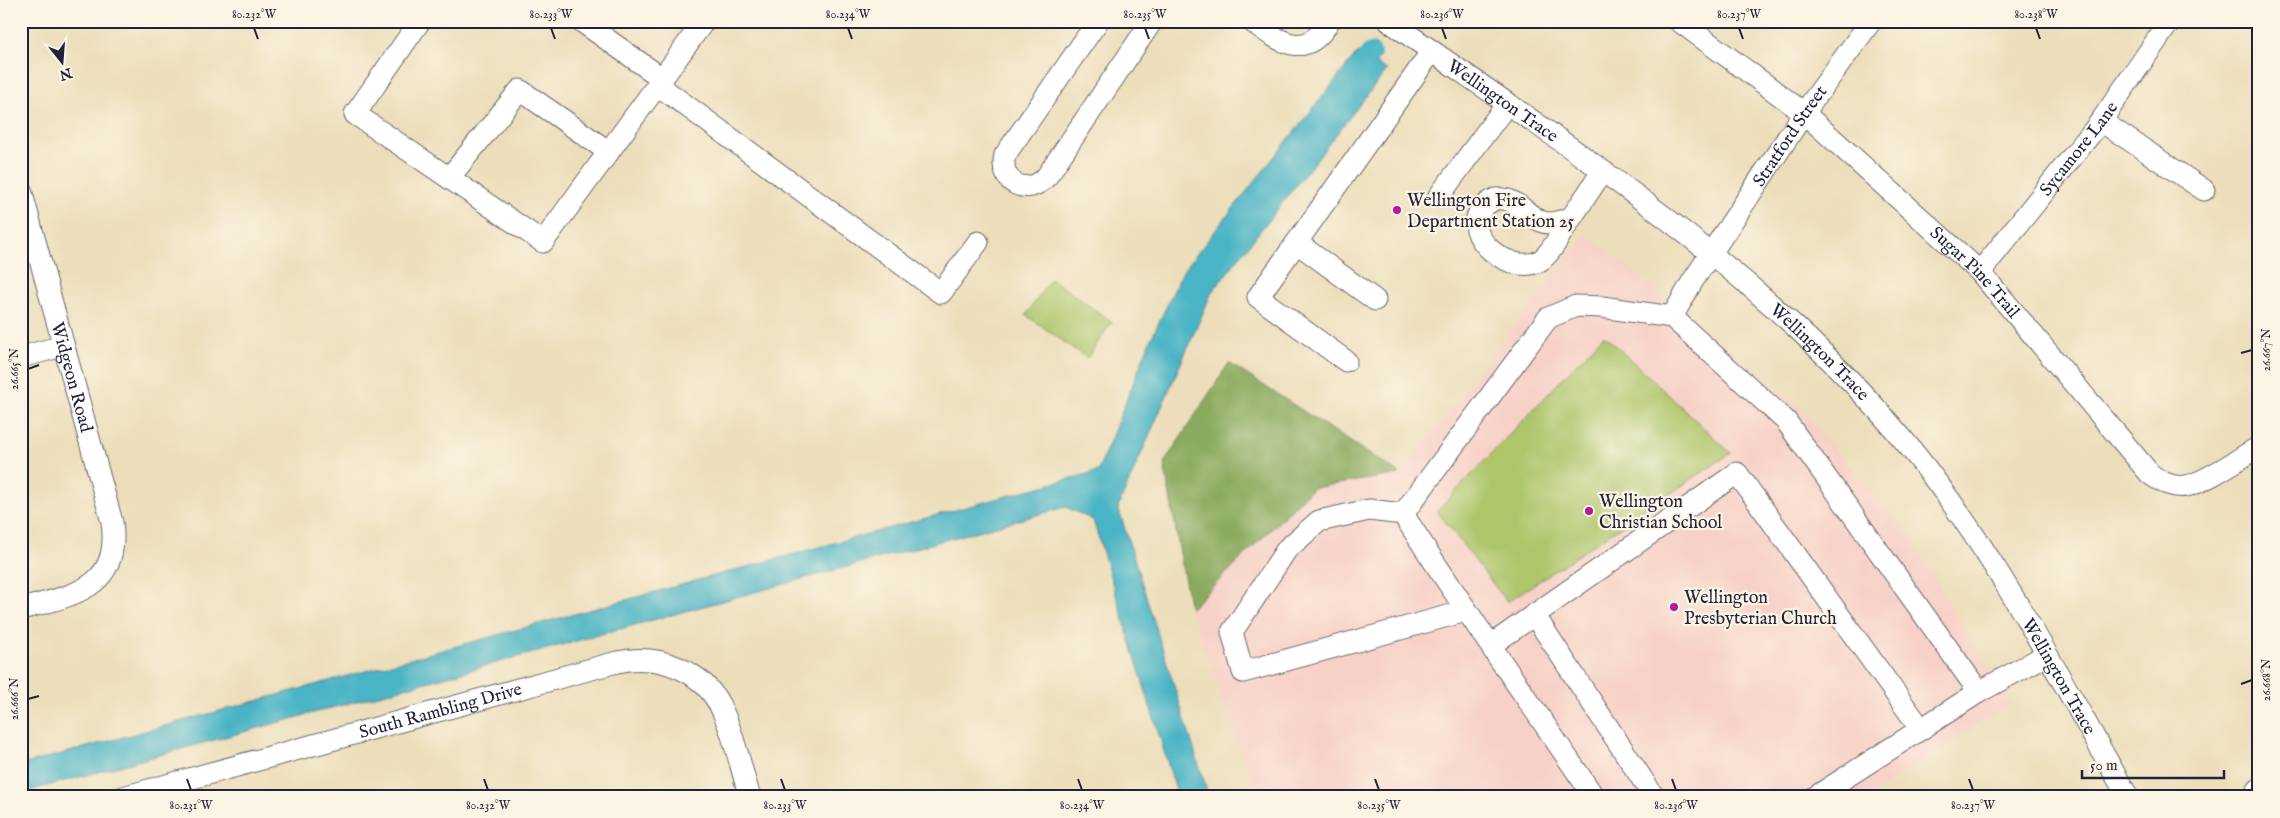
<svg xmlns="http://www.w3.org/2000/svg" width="2280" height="818" font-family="'IM FELL English',serif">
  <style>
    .built { fill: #f7d1c7 }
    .green { fill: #adc66b; stroke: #687453 }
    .forest { fill: #8aab5f; stroke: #56664d }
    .water { fill: #48b4c5; stroke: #356b80 }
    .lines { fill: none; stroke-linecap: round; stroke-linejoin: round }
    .canal { stroke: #48b4c5; stroke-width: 20 }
    .minor-casing { stroke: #696467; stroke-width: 23 }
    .minor { stroke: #fff; stroke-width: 21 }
    .ticks { fill: none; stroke: #22223b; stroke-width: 2 }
    .poi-dot { fill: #b5179e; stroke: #fcf5e5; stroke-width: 2 }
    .labels { text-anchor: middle; stroke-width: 4.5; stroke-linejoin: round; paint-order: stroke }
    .street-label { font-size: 18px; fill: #22223b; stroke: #fcf5e5 }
    .poi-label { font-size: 18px; fill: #22223b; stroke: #fcf5e5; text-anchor: start }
    .neatline { fill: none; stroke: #22223b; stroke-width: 2 }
    .ticks-label { font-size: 12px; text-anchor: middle; fill: #22223b }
  </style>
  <rect width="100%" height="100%" fill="#fcf5e5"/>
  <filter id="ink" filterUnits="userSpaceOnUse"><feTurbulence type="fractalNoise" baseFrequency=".02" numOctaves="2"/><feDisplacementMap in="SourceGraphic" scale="10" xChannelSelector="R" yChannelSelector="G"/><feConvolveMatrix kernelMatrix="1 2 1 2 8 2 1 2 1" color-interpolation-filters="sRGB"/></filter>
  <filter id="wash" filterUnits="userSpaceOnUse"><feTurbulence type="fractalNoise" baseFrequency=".0096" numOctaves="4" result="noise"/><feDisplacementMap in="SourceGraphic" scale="20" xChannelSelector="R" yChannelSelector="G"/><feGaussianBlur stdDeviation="1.12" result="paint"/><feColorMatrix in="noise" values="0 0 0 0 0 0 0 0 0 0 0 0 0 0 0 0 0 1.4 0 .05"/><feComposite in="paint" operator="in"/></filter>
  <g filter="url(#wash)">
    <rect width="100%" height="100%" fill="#ecdeba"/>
    <!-- built -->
    <path class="built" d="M1586 234 1795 402 1909 535 2010 704 1867 797H1258L1190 609 1313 488 1400 474Z"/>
    <!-- green -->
    <path class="green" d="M1051 279 1112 322 1087 358 1026 315Z
      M1604 335 1731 453 1507 602 1437 511Z"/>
    <!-- forest -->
    <path class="forest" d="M1229 363 1400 474 1313 488 1190 609 1164 463Z"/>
    <!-- water -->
    <path class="water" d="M1358 52 1387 70 1212 292 1118 507 1209 797H1178L1093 520 1066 507 21 793V765L1098 471 1150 341 1183 271Z"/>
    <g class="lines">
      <!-- canal -->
      <path class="canal" d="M1350 80 1371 53"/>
    </g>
  </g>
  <g filter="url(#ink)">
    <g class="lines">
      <!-- minor casing -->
      <g class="minor-casing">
        <g id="minor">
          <path d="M420 21 355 114 543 242 704 21"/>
          <path d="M581 21 663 79"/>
          <path d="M1098 21 1005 155C998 183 1028 198 1047 176L1152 21"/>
          <path d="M1251 21C1279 41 1306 62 1329 21"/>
          <path id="s1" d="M1389 21C1575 152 1771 275 1915 454 1999 559 2061 681 2128 797"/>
          <path id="s2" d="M1679 21 1804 113 1980 272 2150 474C2161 482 2172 488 2186 486 2205 483 2241 457 2259 447"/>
          <path d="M658 85 941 293 978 242"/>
          <path d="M2101 121 2204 190"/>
          <path d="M449 178 520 90 609 152"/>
          <path id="s3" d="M21 190 112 522C121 590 72 595 21 609"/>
          <path d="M1439 196 1507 104"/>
          <path d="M1571 218C1562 220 1552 225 1543 222 1524 215 1519 197 1495 199 1444 225 1510 280 1541 260 1552 252 1559 236 1566 226 1578 207 1591 190 1602 171"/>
          <path d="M1297 243 1375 300"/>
          <path id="s4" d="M1980 272 2101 121 2170 21"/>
          <path id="s5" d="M1672 317 1692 282 1804 113 1871 21"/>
          <path d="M21 357 63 346"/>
          <path d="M1346 361 1258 297 1432 51"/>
          <path d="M1403 514 1548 318 1576 306 1602 307 1672 317 1786 421 1979 692"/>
          <path d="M1403 514 1369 510 1319 521 1287 549 1232 632 1243 672 1466 611"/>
          <path d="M1403 514C1464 610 1530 702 1594 797"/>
          <path d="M1535 616 1654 797"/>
          <path d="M1491 645 1737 473 1921 729"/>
          <path id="s6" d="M123 797 617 662C659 653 705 670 723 712 735 738 741 769 750 797"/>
          <path d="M1815 797 1979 692 2046 655"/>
          <path d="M2253 797 2259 789"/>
        </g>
      </g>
      <!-- minor -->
      <use href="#minor" class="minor"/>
    </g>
  </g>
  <!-- ticks -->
  <path class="ticks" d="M254 28 258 39M551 28 555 39M848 28 852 39M1145 28 1149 39M1442 28 1446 39M1739 28 1743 39M2036 28 2040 39M2241 353 2252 350M28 369 39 365M2241 684 2252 680M28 699 39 696M187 779 191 790M484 779 488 790M781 779 785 790M1078 779 1082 790M1375 779 1379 790M1672 779 1676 790M1969 779 1973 790"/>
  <!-- markers -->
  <g class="poi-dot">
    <circle cx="1397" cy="210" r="5"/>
    <circle cx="1589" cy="511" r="5"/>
    <circle cx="1674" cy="607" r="5"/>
  </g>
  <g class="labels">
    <!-- street labels -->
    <g class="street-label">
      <text dy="6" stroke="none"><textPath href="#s1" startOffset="139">Wellington Trace</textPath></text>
      <text dy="6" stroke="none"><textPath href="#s5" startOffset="216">Stratford Street</textPath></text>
      <text dy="6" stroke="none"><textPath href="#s4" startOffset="158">Sycamore Lane</textPath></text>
      <text dy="6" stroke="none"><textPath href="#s2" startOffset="389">Sugar Pine Trail</textPath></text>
      <text dy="6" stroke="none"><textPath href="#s1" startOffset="544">Wellington Trace</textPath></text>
      <text dy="6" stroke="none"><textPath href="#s3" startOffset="194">Widgeon Road</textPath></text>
      <text dy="6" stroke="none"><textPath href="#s1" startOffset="949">Wellington Trace</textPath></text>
      <text dy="6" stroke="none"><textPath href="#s6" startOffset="329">South Rambling Drive</textPath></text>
    </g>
    <!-- poi labels -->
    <g class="poi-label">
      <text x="1407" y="206">Wellington Fire<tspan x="1407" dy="21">Department Station 25</tspan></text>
      <text x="1599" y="507">Wellington<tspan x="1599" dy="21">Christian School</tspan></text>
      <text x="1684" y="603">Wellington<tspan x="1684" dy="21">Presbyterian Church</tspan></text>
    </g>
  </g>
  <!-- margin -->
  <rect width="2280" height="818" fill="none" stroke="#fcf5e5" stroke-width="55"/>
  <!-- north arrow -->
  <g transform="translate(62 62) rotate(163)" stroke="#fcf5e5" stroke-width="4" paint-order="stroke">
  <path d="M0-4L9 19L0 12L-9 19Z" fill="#22223b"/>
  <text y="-8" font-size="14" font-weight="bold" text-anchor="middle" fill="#22223b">N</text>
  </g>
  <!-- scale -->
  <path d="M2082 770v8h142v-8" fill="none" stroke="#22223b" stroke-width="2.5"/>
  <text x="2090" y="770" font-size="15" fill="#22223b" stroke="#fcf5e5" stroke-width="4" paint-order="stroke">50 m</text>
  <rect x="28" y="28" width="2224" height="762" class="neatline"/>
  <g class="ticks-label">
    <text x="254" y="18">80.232°W</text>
    <text x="551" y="18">80.233°W</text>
    <text x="848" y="18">80.234°W</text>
    <text x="1145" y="18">80.235°W</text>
    <text x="1442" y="18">80.236°W</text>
    <text x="1739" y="18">80.237°W</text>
    <text x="2036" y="18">80.238°W</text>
    <text transform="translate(2266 350) rotate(-90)" y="4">26.667°N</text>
    <text transform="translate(14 369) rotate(-90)" y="4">26.665°N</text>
    <text transform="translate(2266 680) rotate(-90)" y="4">26.668°N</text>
    <text transform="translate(14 699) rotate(-90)" y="4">26.666°N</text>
    <text x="191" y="809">80.231°W</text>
    <text x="488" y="809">80.232°W</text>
    <text x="785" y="809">80.233°W</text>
    <text x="1082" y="809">80.234°W</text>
    <text x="1379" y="809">80.235°W</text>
    <text x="1676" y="809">80.236°W</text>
    <text x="1973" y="809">80.237°W</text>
  </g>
</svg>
